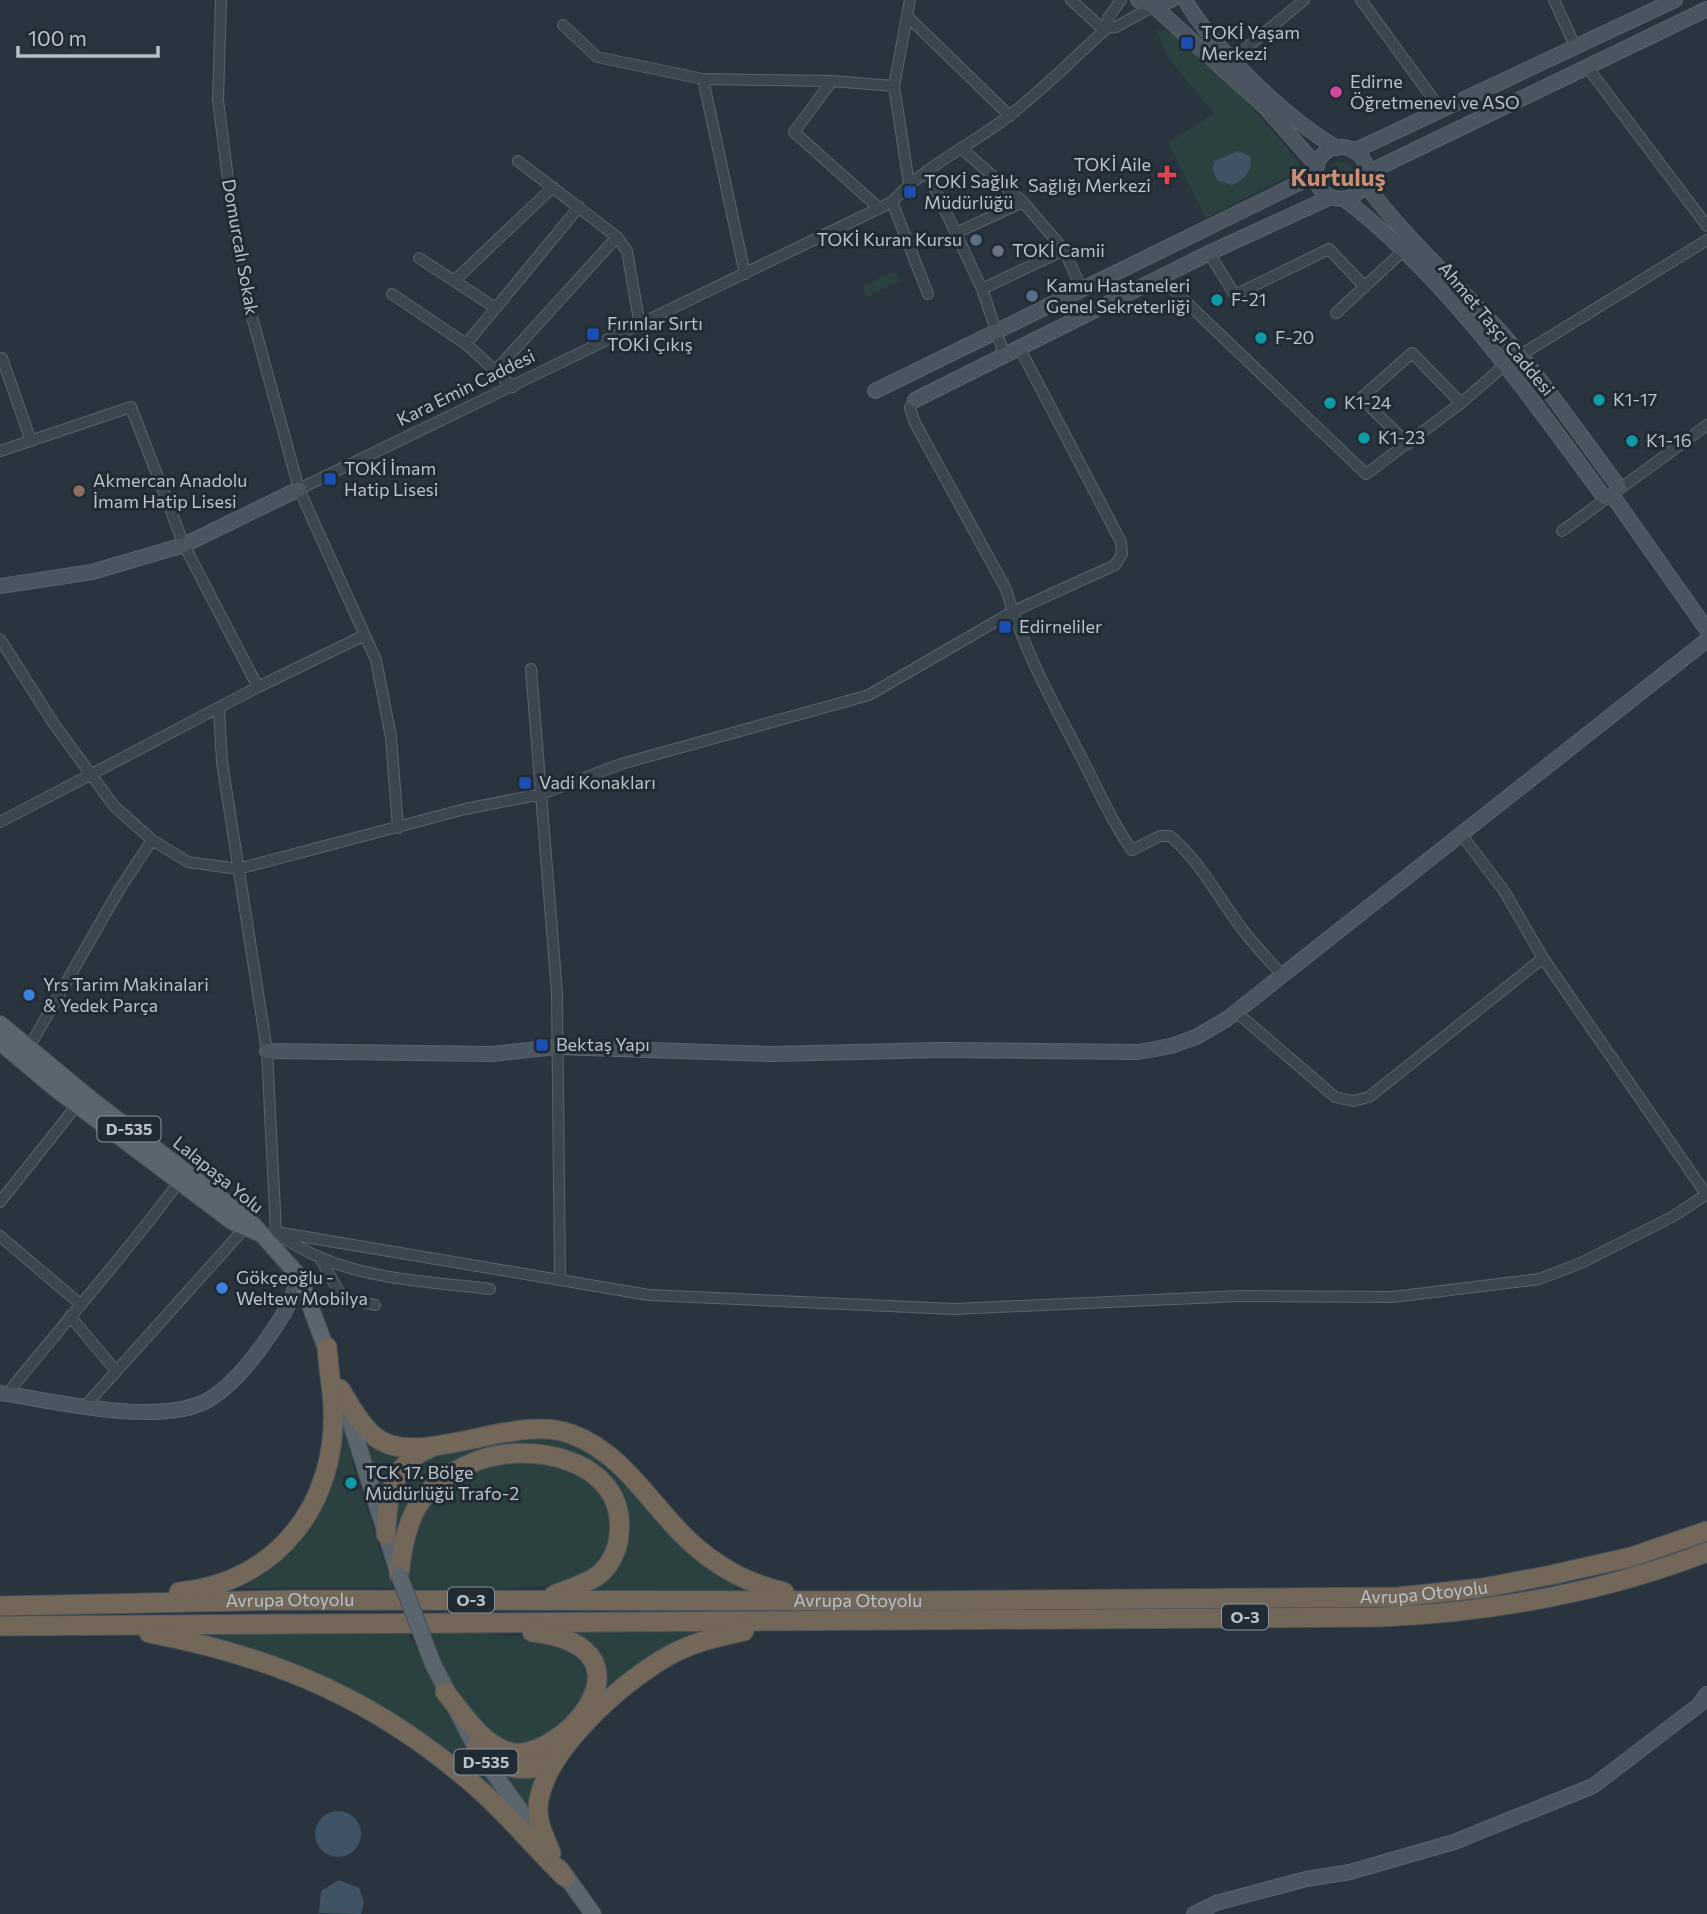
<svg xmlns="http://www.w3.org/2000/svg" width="1707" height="1914" font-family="Commissioner,sans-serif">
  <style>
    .green { fill: #2b4140 }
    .water { fill: #405365 }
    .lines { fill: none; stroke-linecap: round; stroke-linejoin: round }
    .street-casing { stroke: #5a646c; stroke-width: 12 }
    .secondary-casing { stroke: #5a646c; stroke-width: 16 }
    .primary-casing { stroke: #464f57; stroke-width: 18 }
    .highway-casing { stroke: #475159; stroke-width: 21 }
    .street { stroke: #3c464e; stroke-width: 10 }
    .secondary { stroke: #4b5560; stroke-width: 14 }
    .primary { stroke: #5b656e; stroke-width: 16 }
    .highway { stroke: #73675a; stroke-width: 19 }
    .primary-bridge-casing { stroke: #464f57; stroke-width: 18; stroke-linecap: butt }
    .primary-bridge { stroke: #5b656e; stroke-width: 16 }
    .transit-dot { fill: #1a4fb4; stroke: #212b33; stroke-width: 2.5 }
    .hotel-dot { fill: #d1479c; stroke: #212b33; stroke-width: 2.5 }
    .health-dot { fill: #e0444e; stroke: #212b33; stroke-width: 2.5 }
    .service-dot { fill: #5c6f8a; stroke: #212b33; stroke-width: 2.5 }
    .worship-dot { fill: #6b7280; stroke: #212b33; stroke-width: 2.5 }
    .culture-dot { fill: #0f9aa8; stroke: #212b33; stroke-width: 2.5 }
    .education-dot { fill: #8d6e63; stroke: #212b33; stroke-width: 2.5 }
    .shop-dot { fill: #3f7fe0; stroke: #212b33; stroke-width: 2.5 }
    .labels { text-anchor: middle; stroke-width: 6; stroke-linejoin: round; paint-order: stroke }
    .shield { fill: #212b33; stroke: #8b949c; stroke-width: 2 }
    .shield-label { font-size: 16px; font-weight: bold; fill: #b9c1c9 }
    .poi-label { font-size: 18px; fill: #b9c1c9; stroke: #212b33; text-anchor: start }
    .street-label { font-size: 18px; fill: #b9c1c9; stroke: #212b33 }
    .district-label { font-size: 24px; font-weight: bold; fill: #ca8f73; stroke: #212b33 }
  </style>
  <rect width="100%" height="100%" fill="#29343e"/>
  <!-- green -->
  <path class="green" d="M1156 30 1170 31 1241 95 1300 163 1298 171 1206 218 1168 143 1214 113 1169 59Z
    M1326 177a15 15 0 1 1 30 0a15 15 0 1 1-30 0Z
    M895 271 900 281 867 297 862 287Z
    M339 1410 356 1474 342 1477 346 1492 360 1489 393 1588H242C322 1543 333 1497 339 1410Z
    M362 1432 405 1452 383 1498Z
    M518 1433 580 1442 738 1583 734 1590H584L626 1541 591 1465 476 1454 400 1530H394L398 1485 426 1456Z
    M496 1463C532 1463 601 1464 611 1511 612 1517 610 1526 610 1532 609 1546 605 1562 593 1570 558 1595 458 1588 414 1589L408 1572 415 1522 448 1484Z
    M710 1630 600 1704 602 1685 559 1631Z
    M430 1631H464L560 1641 592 1674C574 1716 562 1731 519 1748L492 1736 454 1691Z
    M199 1632H408L459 1734 505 1802 434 1745 199 1637Z
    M545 1769 531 1814 500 1770Z"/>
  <!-- water -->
  <path class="water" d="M1238 151 1250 156C1253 170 1245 180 1232 185L1217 180 1212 168 1215 161Z
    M315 1834a23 23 0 1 1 46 0a23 23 0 1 1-46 0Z
    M339 1880 359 1888 364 1903 361 1914 319 1913 321 1891Z"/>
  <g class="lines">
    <!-- street casing -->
    <g class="street-casing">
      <path id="street" d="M221 0 218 100 233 219 251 313 299 489 376 660 391 737 398 828
        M1071 0 1104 30
        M1361 0 1442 111
        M1554 0 1575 46
        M907 16 1010 116
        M563 25 597 57 703 79 832 81 894 86
        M1107 28 1116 27 1152 7
        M1233 59 1304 0
        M1588 68 1707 226
        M703 79 745 274
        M832 81 794 132 879 208
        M963 150 1023 202 1064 250 1082 290
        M518 161 617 237 627 251 640 326
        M927 172 982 289 1005 357
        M909 184 894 86 910 0
        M892 202 928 294
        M958 232 1023 202
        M1209 253 1235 295 1329 249 1365 287
        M419 258 494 307
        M1161 278 1366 474 1461 403 1506 364 1707 240
        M454 281 553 187
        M982 289 1064 250
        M392 294 466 344 513 387
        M1336 313 1404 250
        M466 344 579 207
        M2 358 31 441
        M495 371 617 237
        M915 400 910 408 915 423 1006 589C1022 646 1051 699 1078 751 1096 785 1110 819 1132 850L1160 836H1170C1202 863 1218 898 1243 930 1255 946 1269 960 1282 975
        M1408 444 1361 398 1412 353 1461 403
        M0 451 131 407 184 545 258 687
        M299 489 892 202C924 166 972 145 1010 115 1045 88 1075 57 1107 28L1108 18 1121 0
        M1562 531 1707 425
        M0 639 54 724 114 806 152 840 188 862 238 869 465 809 542 794 621 764 869 695 1012 612 1115 565 1122 554 1121 542 1020 349
        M531 669 557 993 560 1280
        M219 710 222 762 267 1051 276 1232C337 1279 416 1280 490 1289
        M0 822 258 687 365 635
        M1461 834 1504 891 1543 958 1706 1194
        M1236 1012 1335 1097 1353 1101 1369 1097 1543 958
        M28 1049 119 890 152 840
        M0 1202 77 1105
        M0 1236 80 1304
        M263 1237 276 1232 649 1295 954 1309 1240 1296 1393 1297 1539 1279 1581 1263 1672 1217 1707 1194
        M321 1260 342 1297 375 1305
        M70 1316 116 1371
        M7 1394C64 1323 125 1255 179 1182
        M86 1405 244 1229"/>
    </g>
    <!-- secondary casing -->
    <g class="secondary-casing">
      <path id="secondary" d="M1138 0 1155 7 1171 0
        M1185 0C1213 48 1288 120 1337 148
        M1155 7 1265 107 1317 166
        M1315 173a26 26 0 1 1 52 0a26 26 0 1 1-52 0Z
        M1354 151 1675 0
        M1367 173 1707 9
        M1365 184C1401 232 1443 271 1484 314 1534 366 1575 429 1619 487
        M1344 199C1448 278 1527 393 1604 497
        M875 391 1315 175
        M915 400 1209 253 1331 197
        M1612 495 1707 630
        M0 586 92 572 184 545 299 489
        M267 1051 492 1054 556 1047 770 1054 941 1050 1138 1052 1171 1046 1196 1037 1227 1019 1707 640
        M0 1393C56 1401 161 1428 210 1399 230 1386 245 1369 259 1350 279 1322 289 1310 299 1276
        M1194 1914 1216 1903 1306 1879 1350 1872 1454 1842 1593 1786 1699 1705 1707 1694"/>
    </g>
    <!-- primary casing -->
    <g class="primary-casing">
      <path id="primary" d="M0 1024 93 1101 249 1220 299 1276 330 1359
        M0 1042 56 1089 233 1222 256 1232
        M346 1407 398 1572
        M433 1664 476 1748 543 1843
        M560 1868 593 1914"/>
    </g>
    <!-- highway casing -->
    <g class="highway-casing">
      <g id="highway">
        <path d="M340 1389C350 1405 360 1424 374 1436 416 1472 513 1412 571 1434 619 1451 646 1497 680 1532 709 1562 744 1583 784 1592"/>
        <path d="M386 1534C387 1497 392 1463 430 1448"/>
        <path d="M399 1575C405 1518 418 1486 472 1463 526 1439 628 1458 619 1535 618 1549 610 1567 597 1576 584 1585 568 1589 554 1595"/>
        <path d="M179 1592C277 1583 338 1503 333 1406 332 1386 328 1367 327 1347"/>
        <path id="s1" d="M0 1606 289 1600 909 1601 1398 1597 1482 1588 1551 1575 1631 1557 1707 1531"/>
        <path d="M0 1626 1381 1617C1491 1612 1604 1592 1707 1552"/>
        <path d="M149 1633C280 1658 379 1701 480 1790 510 1817 536 1849 565 1877"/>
        <path d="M445 1692C463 1713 479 1741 506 1751 555 1770 669 1648 532 1632"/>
        <path d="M476 1748C501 1769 530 1778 558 1756"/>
        <path d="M551 1853C545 1838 537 1823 538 1807 542 1752 622 1682 668 1656 693 1642 717 1637 744 1631"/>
      </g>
    </g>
    <!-- street -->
    <use href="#street" class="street"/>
    <!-- secondary -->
    <use href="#secondary" class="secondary"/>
    <!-- primary -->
    <use href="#primary" class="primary"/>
    <!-- highway -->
    <use href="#highway" class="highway"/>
    <!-- primary-bridge casing -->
    <g class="primary-bridge-casing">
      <path id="primary-bridge" d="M399 1575 433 1664"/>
    </g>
    <!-- primary-bridge -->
    <use href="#primary-bridge" class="primary-bridge"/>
  </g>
  <!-- markers -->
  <g class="transit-dot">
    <rect x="1180" y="36" width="14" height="14" rx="3.5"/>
    <rect x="903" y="185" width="14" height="14" rx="3.5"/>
    <rect x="586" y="327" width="14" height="14" rx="3.5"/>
    <rect x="323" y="472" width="14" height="14" rx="3.5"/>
    <rect x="998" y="620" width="14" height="14" rx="3.5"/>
    <rect x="518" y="776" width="14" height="14" rx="3.5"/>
    <rect x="535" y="1038" width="14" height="14" rx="3.5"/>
  </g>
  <circle class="hotel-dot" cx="1336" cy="92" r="7"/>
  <path class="health-dot" d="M1163.5 164.5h7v7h7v7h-7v7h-7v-7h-7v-7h7z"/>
  <g class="service-dot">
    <circle cx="976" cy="240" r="7"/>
    <circle cx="1032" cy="296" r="7"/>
  </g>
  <circle class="worship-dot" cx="998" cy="251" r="7"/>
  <g class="culture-dot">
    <circle cx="1217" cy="300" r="7"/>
    <circle cx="1261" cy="338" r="7"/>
    <circle cx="1599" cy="400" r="7"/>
    <circle cx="1330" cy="403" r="7"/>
    <circle cx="1364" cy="438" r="7"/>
    <circle cx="1632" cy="441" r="7"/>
    <circle cx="351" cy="1483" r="7"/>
  </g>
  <circle class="education-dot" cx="79" cy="491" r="7"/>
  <g class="shop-dot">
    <circle cx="29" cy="995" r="7"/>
    <circle cx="222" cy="1288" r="7"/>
  </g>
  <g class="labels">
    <!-- shield labels -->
    <g class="shield">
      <rect x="97.5" y="1116.5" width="63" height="25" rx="5"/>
      <rect x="448" y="1587.5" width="46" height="25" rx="5"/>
      <rect x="1222" y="1604.5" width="46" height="25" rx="5"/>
      <rect x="454.5" y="1749.5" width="63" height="25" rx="5"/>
    </g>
    <g class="shield-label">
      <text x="129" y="1135">D-535</text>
      <text x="471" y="1606">O-3</text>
      <text x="1245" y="1623">O-3</text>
      <text x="486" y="1768">D-535</text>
    </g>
    <!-- poi labels -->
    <g class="poi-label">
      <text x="1201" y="39">TOKİ Yaşam<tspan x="1201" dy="21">Merkezi</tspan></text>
      <text x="1350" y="88">Edirne<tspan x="1350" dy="21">Öğretmenevi ve ASO</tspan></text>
      <text x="1151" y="171" text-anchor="end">TOKİ Aile<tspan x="1151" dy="21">Sağlığı Merkezi</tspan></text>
      <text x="924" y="188">TOKİ Sağlık<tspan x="924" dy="21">Müdürlüğü</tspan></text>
      <text x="962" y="246" text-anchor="end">TOKİ Kuran Kursu</text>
      <text x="1012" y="257">TOKİ Camii</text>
      <text x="1046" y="292">Kamu Hastaneleri<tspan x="1046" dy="21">Genel Sekreterliği</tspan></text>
      <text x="1231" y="306">F-21</text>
      <text x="607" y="330">Fırınlar Sırtı<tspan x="607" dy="21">TOKİ Çıkış</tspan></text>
      <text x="1275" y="344">F-20</text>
      <text x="1613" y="406">K1-17</text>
      <text x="1344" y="409">K1-24</text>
      <text x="1378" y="444">K1-23</text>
      <text x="1646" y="447">K1-16</text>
      <text x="344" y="475">TOKİ İmam<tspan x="344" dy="21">Hatip Lisesi</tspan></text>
      <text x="93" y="487">Akmercan Anadolu<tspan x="93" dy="21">İmam Hatip Lisesi</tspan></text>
      <text x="1019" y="633">Edirneliler</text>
      <text x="539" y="789">Vadi Konakları</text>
      <text x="43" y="991">Yrs Tarim Makinalari<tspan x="43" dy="21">&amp; Yedek Parça</tspan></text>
      <text x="556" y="1051">Bektaş Yapı</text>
      <text x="236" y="1284">Gökçeoğlu -<tspan x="236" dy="21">Weltew Mobilya</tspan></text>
      <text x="365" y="1479">TCK 17. Bölge<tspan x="365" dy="21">Müdürlüğü Trafo-2</tspan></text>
    </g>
    <!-- street labels -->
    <g class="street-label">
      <text transform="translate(240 247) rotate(80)" y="6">Domurcalı Sokak</text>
      <text transform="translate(1496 329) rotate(50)" y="6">Ahmet Taşçı Caddesi</text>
      <text transform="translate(466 388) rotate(-26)" y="6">Kara Emin Caddesi</text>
      <text transform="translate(218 1175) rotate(39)" y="6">Lalapaşa Yolu</text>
      <text dy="6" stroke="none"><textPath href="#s1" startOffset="1424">Avrupa Otoyolu</textPath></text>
      <text dy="6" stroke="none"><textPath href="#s1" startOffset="858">Avrupa Otoyolu</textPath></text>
      <text dy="6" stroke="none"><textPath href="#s1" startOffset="290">Avrupa Otoyolu</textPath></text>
    </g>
    <!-- district labels -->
    <g class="district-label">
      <text x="1338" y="186">Kurtuluş</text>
    </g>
  </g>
  <!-- scale -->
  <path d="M18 46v10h140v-10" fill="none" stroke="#b9c1c9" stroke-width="3.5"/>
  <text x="28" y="46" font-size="21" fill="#b9c1c9" stroke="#212b33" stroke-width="5" paint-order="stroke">100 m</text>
</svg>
